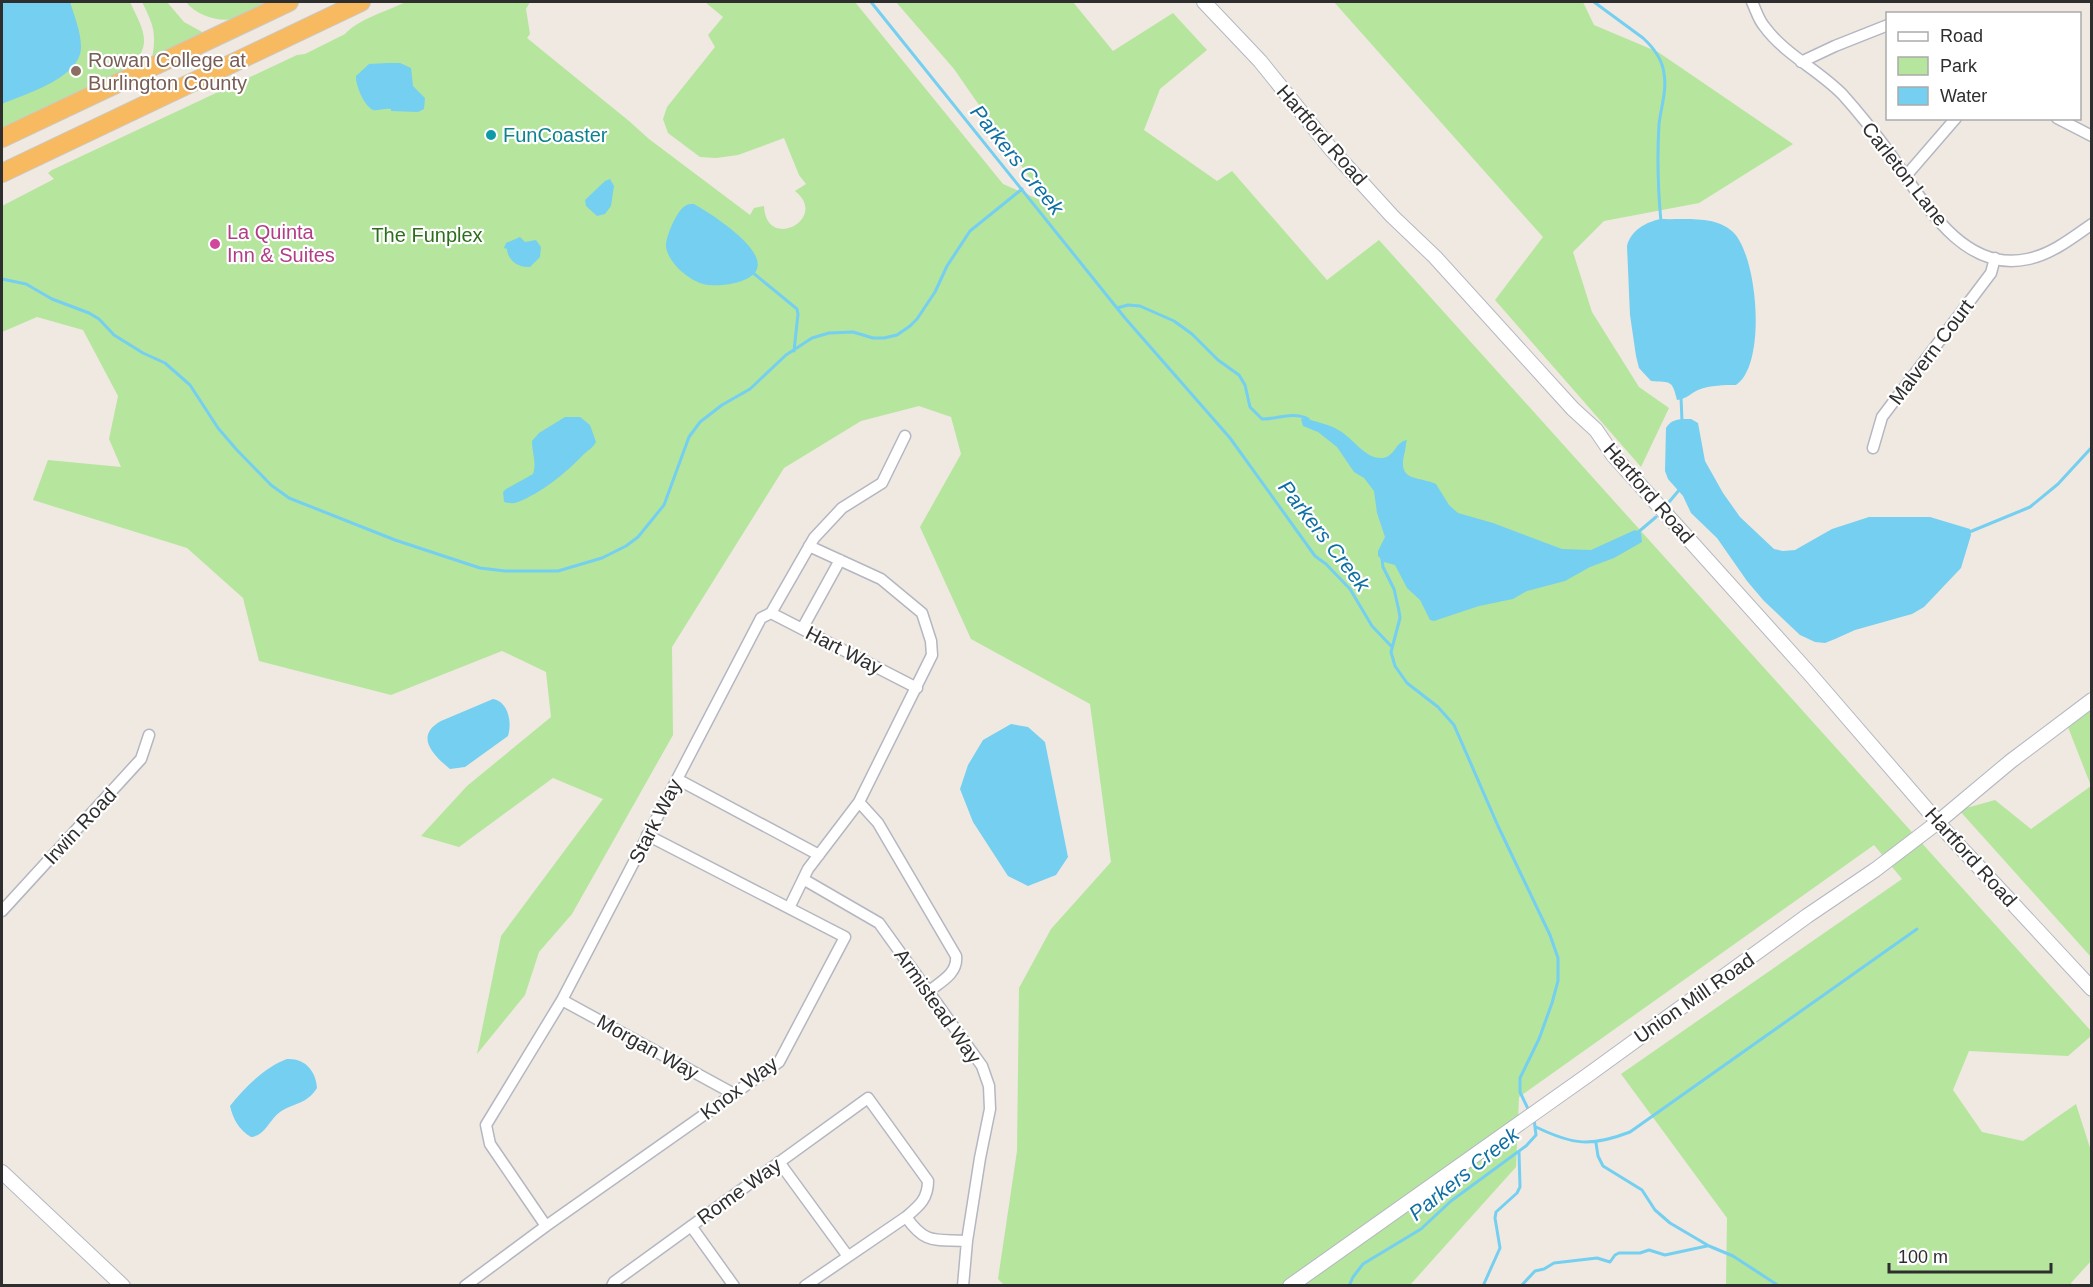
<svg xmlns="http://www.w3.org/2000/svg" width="2093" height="1287" font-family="Arial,sans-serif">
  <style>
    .green { fill: #b6e59e }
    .water { fill: #75cff0 }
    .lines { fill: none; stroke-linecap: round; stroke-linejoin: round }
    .stream { stroke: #75cff0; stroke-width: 3 }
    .minor-casing { stroke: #b4b7c1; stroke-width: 13 }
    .tertiary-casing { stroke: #b4b7c1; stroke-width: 16 }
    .trunk-casing { stroke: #c9c9c9; stroke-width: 20 }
    .minor { stroke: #fff; stroke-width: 10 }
    .tertiary { stroke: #fff; stroke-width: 14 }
    .trunk { stroke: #f8ba60; stroke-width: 18 }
    .education-dot { fill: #8d6e63; stroke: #fff; stroke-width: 2 }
    .culture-dot { fill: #0f9aa8; stroke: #fff; stroke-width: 2 }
    .hotel-dot { fill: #d1479c; stroke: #fff; stroke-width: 2 }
    .labels { text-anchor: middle; stroke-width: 4.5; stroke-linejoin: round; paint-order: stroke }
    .education-label { font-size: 20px; fill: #785e54; stroke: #fff; text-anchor: start }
    .culture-label { font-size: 20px; fill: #0d838f; stroke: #fff; text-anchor: start }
    .street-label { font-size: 20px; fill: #2e2e2e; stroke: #fff }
    .hotel-label { font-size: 20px; fill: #b23c85; stroke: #fff; text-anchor: start }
    .park-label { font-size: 20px; fill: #2c6e1b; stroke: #fff }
    .water-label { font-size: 21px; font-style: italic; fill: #0d6fa3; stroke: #fff }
  </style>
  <rect width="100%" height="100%" fill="#efe9e1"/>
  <!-- green -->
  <path class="green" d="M2 2H130C144 32 155 46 125 72L2 132Z
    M142 2H167L184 22 204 33 152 58C157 33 153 24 142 2Z
    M186 2H271C262 7 252 13 242 17 223 24 198 17 186 2Z
    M406 2H530L526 9 530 34 527 38 629 121 649 139 750 215 754 208 764 206C766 252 830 219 795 191L806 184 799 175 784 138 738 155 716 158 700 157 668 133 663 119 667 107 715 47 708 35 723 17 705 2H855L1003 184 1047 203 954 69 896 2H1073L1113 51 1173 13 1207 50 1160 89 1144 130 1217 181 1232 171 1327 280 1379 240 2091 1031V1036L2068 1056 1969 1051 1953 1090 1982 1132 2023 1141 2076 1104 2091 1151V1261L2071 1283 2072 1285H1726L1727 1218 1621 1074 1902 879 1874 845 1519 1097 1516 1167 1410 1285H1004L998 1279 1017 1151 1019 988 1051 929 1111 862 1090 704 971 639 920 527 961 454 951 417 919 406 861 421 784 468 672 647 673 735 572 914 539 952 525 995 477 1054 501 936 603 799 553 778 459 847 421 836 467 786 551 717 546 672 502 651 391 695 259 661 243 598 187 548 33 500 48 460 121 467 109 439 118 396 83 330 37 317 2 332V206L54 179 48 173 52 170 297 55 305 54 345 34C357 20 389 10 406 2Z
    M1334 2H1583L1594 25 1658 52 1793 144 1699 203 1604 221 1573 252 1592 312 1639 387 1669 408 1641 467 1495 300 1543 237Z
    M2091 693V957L1959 810 1995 800 2031 829 2091 786 2066 722Z"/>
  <!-- water -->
  <path class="water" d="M2 2H70C74 15 81 32 81 47 81 78 25 94 2 104Z
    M388 63H400L411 68 413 86 425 98 424 109 418 112 391 111V109C384 108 377 111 373 110 364 106 355 84 356 76L369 64Z
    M610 179 614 186 611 206 605 214 597 216 586 206 585 200 605 181Z
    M694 204C710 213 781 257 750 277 739 284 722 286 709 285 693 284 669 265 666 247 665 238 677 210 685 206 688 204 690 204 694 204Z
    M1661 219C1683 220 1715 215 1733 232 1758 256 1767 365 1736 385 1724 385 1711 385 1698 390 1690 394 1686 399 1677 400 1672 379 1671 383 1651 381L1639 368 1636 356 1630 315 1627 246C1631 230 1646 222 1661 219Z
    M520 237 525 242 536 240 541 247 540 257 530 267C519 268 508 261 507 249L504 248 506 243Z
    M565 417H580L590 425 596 442C593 448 588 450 583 455 566 473 541 493 518 502 513 504 508 503 504 502L503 492 506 489 533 474C537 462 532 454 532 441L539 433Z
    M1305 418C1318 423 1327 423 1340 431 1354 439 1365 459 1382 458 1395 457 1395 442 1407 440 1405 445 1406 450 1404 455 1398 482 1418 476 1436 484L1449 505 1458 513 1493 523 1562 549 1591 550 1635 530 1641 533 1642 542 1614 558 1590 567 1565 581 1527 591 1513 599 1479 606 1434 621 1430 620 1420 600 1407 588 1395 565 1384 562 1378 556V551L1385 537 1377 513 1374 491 1364 478 1354 472 1337 447 1318 432 1303 426 1301 419Z
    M1691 419 1698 423 1705 461 1723 493 1740 517 1774 549 1783 551 1795 550 1832 529 1869 517H1930L1970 529 1971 535 1961 568 1924 607 1912 614 1855 630 1835 639 1825 643 1815 642 1800 635 1764 601 1747 581 1717 538 1691 513 1683 496 1668 479 1665 471 1666 428C1672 418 1681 419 1691 419Z
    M493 699C509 702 512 723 508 736L465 767 450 769C433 755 414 736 441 721Z
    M1011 724 1028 727 1045 742 1068 857 1056 875 1028 886 1008 876 973 822 960 789 968 765 983 740Z
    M287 1059C305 1058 316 1071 317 1088 306 1105 295 1102 280 1112 269 1120 265 1136 251 1137 239 1130 233 1119 230 1106 244 1088 265 1067 287 1059Z"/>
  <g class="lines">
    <!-- stream -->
    <path class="stream" d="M871 2 1125 318 1230 438 1315 556 1326 564 1350 589 1372 626 1392 647
      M1594 2 1643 38C1654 48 1662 59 1664 73 1667 91 1661 107 1659 124 1657 157 1658 190 1661 222
      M752 272 797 309 798 314 794 351
      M2 279 26 284 52 299 89 313 99 319 114 335 143 353 165 363 190 385 218 428 236 449 271 485 289 498 395 540 480 568 505 571H558L602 558 626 546 638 537 664 505 689 437 700 422 722 405 750 389 786 355 812 338 829 333 853 332 873 338H884L897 335 910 326 917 319 935 292 947 266 970 231 1022 189
      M1117 308 1128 305 1140 306 1174 321 1192 334 1218 360 1239 375 1245 385 1250 407 1262 419C1278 419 1293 411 1308 419
      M1681 396 1682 422
      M1669 502 1680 489
      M1967 533 2030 507 2058 484 2092 447
      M1636 534 1656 517
      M1382 559 1383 567 1394 589 1399 611 1400 618 1391 652 1395 666 1407 683 1438 707 1454 725 1498 826 1550 935 1558 958V981L1552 1003 1539 1039 1520 1078V1092L1529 1111
      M1536 1127C1573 1145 1591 1147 1630 1132L1917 929
      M1596 1143 1598 1156 1603 1166 1642 1190 1655 1210 1670 1223 1709 1246 1733 1256 1779 1286
      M1349 1286 1353 1277 1363 1264 1421 1229 1451 1201 1526 1146 1536 1135 1534 1119
      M1483 1286 1500 1248 1495 1218 1496 1212 1517 1193 1520 1187 1519 1152
      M1521 1286 1535 1271 1544 1269 1554 1263 1597 1258 1610 1262 1615 1255 1619 1253H1640L1649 1250 1665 1255 1707 1246"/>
    <!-- minor casing -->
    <g class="minor-casing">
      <path id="minor" d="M1752 2C1756 10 1758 19 1764 26 1785 55 1819 70 1843 95 1859 113 1875 133 1889 152 1921 197 1961 274 2028 259 2052 254 2072 238 2092 224
        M1801 62 1835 46 1888 25
        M2057 118 2092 136
        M1905 177 1956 118
        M1873 448 1882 417 1991 273 1995 258
        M771 613 917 688
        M802 629 840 560
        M677 779 819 855
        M859 802 878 823 956 956C958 974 940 982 928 992
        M803 879 879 923 982 1066 989 1086 990 1109 980 1158 967 1241 963 1286
        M789 908 808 869 859 802 932 655 931 641 922 613 881 579 809 546
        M2 911 141 759 149 735
        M562 1000 734 1094
        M779 1162 847 1255
        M546 1226 490 1144 486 1125 562 1000 761 618 771 613 814 538 842 508 882 483 905 436
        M691 1226 734 1286
        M465 1286 546 1226 779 1062 845 937 647 835
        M612 1286 614 1282 868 1098 928 1181C928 1199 919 1206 906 1217
        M805 1286 906 1217C926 1245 934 1239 967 1241"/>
    </g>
    <!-- tertiary casing -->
    <g class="tertiary-casing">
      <path id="tertiary" d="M1204 2 1260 61 1331 149 1392 216 1435 257 1573 409 1596 430 1613 455 1809 673 1949 835 2092 989
        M2 1172 123 1286
        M1290 1286 1588 1075 1807 916 1875 870 1938 822 2011 761 2092 700"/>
    </g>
    <!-- trunk casing -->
    <g class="trunk-casing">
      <path id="trunk" d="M2 138 289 2
        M2 173 361 2"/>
    </g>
    <!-- minor -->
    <use href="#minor" class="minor"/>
    <!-- tertiary -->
    <use href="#tertiary" class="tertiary"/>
    <!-- trunk -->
    <use href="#trunk" class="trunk"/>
  </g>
  <!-- markers -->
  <circle class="education-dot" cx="76" cy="71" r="6"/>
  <circle class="culture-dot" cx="491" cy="135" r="6"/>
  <circle class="hotel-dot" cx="215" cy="244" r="6"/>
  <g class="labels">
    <!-- education labels -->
    <g class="education-label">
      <text x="88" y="67">Rowan College at<tspan x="88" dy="23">Burlington County</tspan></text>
    </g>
    <!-- culture labels -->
    <g class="culture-label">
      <text x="503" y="142">FunCoaster</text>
    </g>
    <!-- street labels -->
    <g class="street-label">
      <text transform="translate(1322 135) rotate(49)" y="7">Hartford Road</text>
      <text transform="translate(1905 174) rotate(52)" y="7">Carleton Lane</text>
      <text transform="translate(1931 352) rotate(-53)" y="7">Malvern Court</text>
      <text transform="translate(1649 493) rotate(49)" y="7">Hartford Road</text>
      <text transform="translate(844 650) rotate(27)" y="7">Hart Way</text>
      <text transform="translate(655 821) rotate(-63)" y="7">Stark Way</text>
      <text transform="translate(80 826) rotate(-47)" y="7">Irwin Road</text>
      <text transform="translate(1971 857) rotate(48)" y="7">Hartford Road</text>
      <text transform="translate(1694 998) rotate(-35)" y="7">Union Mill Road</text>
      <text transform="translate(938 1006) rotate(55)" y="7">Armistead Way</text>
      <text transform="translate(648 1047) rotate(29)" y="7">Morgan Way</text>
      <text transform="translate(739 1088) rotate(-37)" y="7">Knox Way</text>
      <text transform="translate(739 1191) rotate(-36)" y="7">Rome Way</text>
    </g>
    <!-- hotel labels -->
    <g class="hotel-label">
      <text x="227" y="239">La Quinta<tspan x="227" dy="23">Inn &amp; Suites</tspan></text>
    </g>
    <!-- park labels -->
    <g class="park-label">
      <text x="427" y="242">The Funplex</text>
    </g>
    <!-- water labels -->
    <g class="water-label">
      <text transform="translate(1017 160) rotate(51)" y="7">Parkers Creek</text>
      <text transform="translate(1324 536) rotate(52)" y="7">Parkers Creek</text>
      <text transform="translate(1464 1174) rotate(-39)" y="7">Parkers Creek</text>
    </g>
  </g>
  <!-- border -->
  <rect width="2093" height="1287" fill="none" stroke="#2e2e2e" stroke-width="6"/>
  <!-- legend -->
  <rect x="1886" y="12" width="195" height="108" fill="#ffffff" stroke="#ababab" stroke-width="1.5"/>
  <rect x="1898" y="32" width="30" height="9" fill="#ffffff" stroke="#ababab" stroke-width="1.5"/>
  <text x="1940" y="42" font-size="18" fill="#2e2e2e">Road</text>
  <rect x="1898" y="57" width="30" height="18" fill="#b6e59e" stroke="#ababab" stroke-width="1.5"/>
  <text x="1940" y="72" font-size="18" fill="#2e2e2e">Park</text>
  <rect x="1898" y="87" width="30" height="18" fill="#75cff0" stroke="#ababab" stroke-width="1.5"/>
  <text x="1940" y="102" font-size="18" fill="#2e2e2e">Water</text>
  <!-- scale -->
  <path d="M1889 1263v9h162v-9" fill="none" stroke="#2e2e2e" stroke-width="3"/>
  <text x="1898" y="1263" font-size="18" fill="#2e2e2e" stroke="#ffffff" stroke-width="4.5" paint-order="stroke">100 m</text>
</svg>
